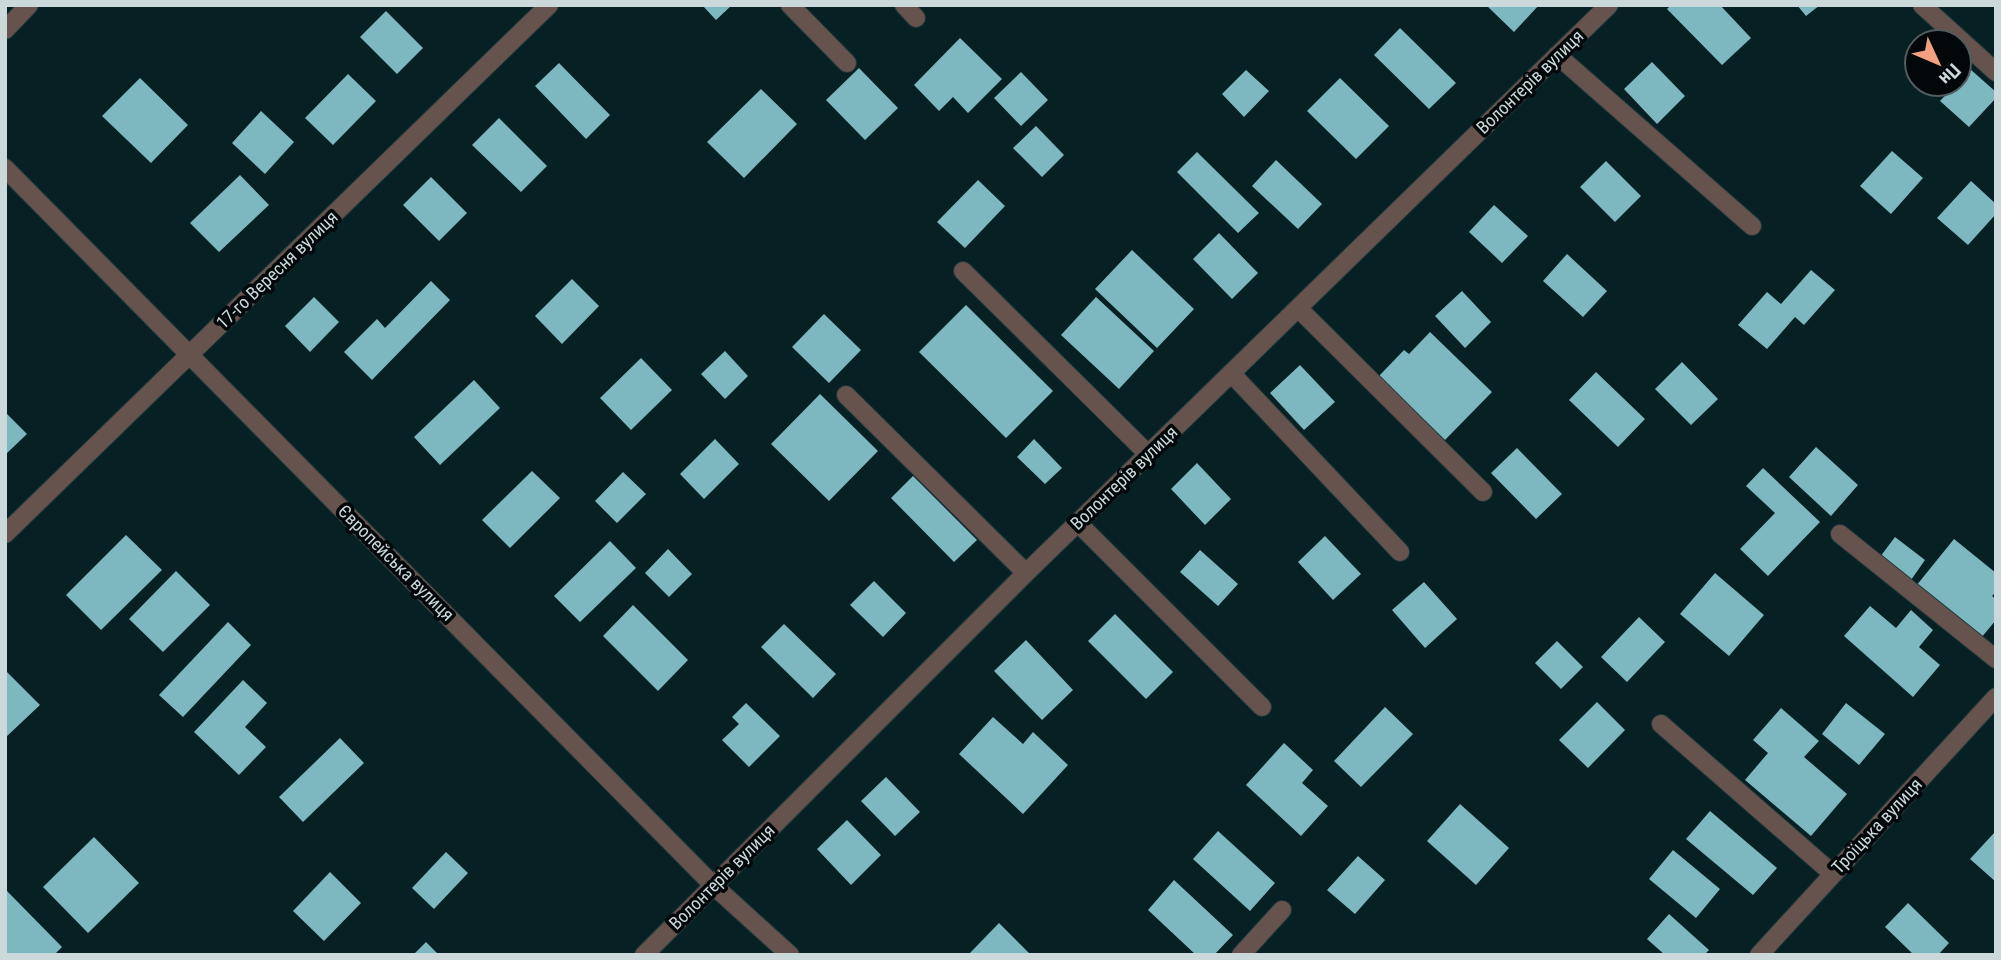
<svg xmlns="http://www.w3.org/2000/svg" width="2001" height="960" font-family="'Roboto Condensed',sans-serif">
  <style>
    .building { fill: #7db7bf }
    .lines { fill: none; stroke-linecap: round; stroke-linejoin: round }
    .minor-casing { stroke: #223a3d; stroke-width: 20 }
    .minor { stroke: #66534d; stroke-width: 18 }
    .labels { text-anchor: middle; stroke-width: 7; stroke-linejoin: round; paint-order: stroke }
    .street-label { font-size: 18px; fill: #cbd9db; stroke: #02080a }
  </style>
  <rect width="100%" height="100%" fill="#072023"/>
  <!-- building -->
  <path class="building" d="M702 5H732L716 20Z
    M1486 5H1539L1514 32Z
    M1671 5H1720L1751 38 1722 65 1667 9Z
    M1797 5H1820L1806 16Z
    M386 11 423 48 397 74 360 37Z
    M1400 28 1456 83 1429 109 1374 55Z
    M960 38 1002 79 968 113 953 97 939 111 914 85Z
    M1652 62 1685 96 1657 124 1624 89Z
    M559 63 610 115 586 139 535 86Z
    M859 68 898 108 865 140 826 100Z
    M1970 69 1996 92V98L1969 127 1940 101 1956 84H1959V81Z
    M1246 70 1269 91 1244 117 1222 94Z
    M1021 72 1048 100 1021 126 994 98Z
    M348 74 376 101 333 145 305 118Z
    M140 78 188 125 151 163 102 116Z
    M1340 78 1389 126 1356 159 1307 111Z
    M761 89 797 124 744 178 707 142Z
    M261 111 294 142 265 174 232 143Z
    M499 118 547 166 521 192 472 145Z
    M1036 126 1064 155 1042 177 1013 148Z
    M1892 151 1923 178 1891 214 1860 186Z
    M1197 152 1259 213 1238 233 1177 172Z
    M1276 160 1322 204 1298 229 1252 186Z
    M1606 161 1641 196 1615 222 1580 187Z
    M240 175 269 205 219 252 190 223Z
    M431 177 467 213 439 241 403 205Z
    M978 180 1005 206 965 248 937 222Z
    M1971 181 1996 204V214L1968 245 1937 218Z
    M1494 205 1528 236 1502 263 1469 232Z
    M1219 233 1258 273 1232 299 1193 259Z
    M1132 250 1194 309 1157 348 1095 289Z
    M1567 254 1607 291 1583 317 1543 281Z
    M1811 270 1835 290 1804 325 1795 317 1767 349 1738 325 1767 292 1781 304Z
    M572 279 599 306 562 344 535 316Z
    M431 281 450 300 372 380 344 352 377 319 385 328Z
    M1462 291 1491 322 1465 348 1435 316Z
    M314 297 339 322 310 352 285 326Z
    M1096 297 1154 351 1119 389 1061 335Z
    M966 305 1053 391 1006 438 919 352Z
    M824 314 861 350 829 383 792 347Z
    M1430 332 1492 392 1445 440 1379 376 1404 350 1409 354Z
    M725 351 748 376 725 399 701 374Z
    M641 358 672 390 631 430 600 398Z
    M1682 362 1718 399 1691 425 1655 389Z
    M1300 365 1335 402 1304 430 1270 393Z
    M1596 372 1645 419 1618 447 1569 400Z
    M474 380 500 408 440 465 414 437Z
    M820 394 878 451 829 501 771 444Z
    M5 412 27 434 5 455Z
    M715 439 739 464 704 499 680 474Z
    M1034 439 1062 468 1045 484 1017 457Z
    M1816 447 1858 485 1831 516 1789 477Z
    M1517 448 1562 494 1536 519 1491 473Z
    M1197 463 1231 499 1205 525 1171 489Z
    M1763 468 1820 522 1768 576 1740 549 1775 513 1746 486Z
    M532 471 560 498 510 548 482 520Z
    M623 472 646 494 617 523 595 501Z
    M913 476 977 540 954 562 891 498Z
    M126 535 162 570 101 630 66 595Z
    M1325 536 1361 574 1333 600 1298 562Z
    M1895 537 1925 560 1911 580 1880 557Z
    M1954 539 1996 573V592L1992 596 1996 599V620L1981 638 1916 586Z
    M610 541 636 568 580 622 554 596Z
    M668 549 692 574 669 597 645 573Z
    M1200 550 1238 584 1218 606 1180 572Z
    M176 571 210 605 163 652 129 619Z
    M1715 573 1764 615 1729 656 1680 614Z
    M874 581 906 613 883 637 850 605Z
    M1424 582 1457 619 1425 648 1392 610Z
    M633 605 688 660 658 691 603 636Z
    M1870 606 1896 628 1911 610 1933 630 1919 647 1940 665 1913 697 1844 636Z
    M1115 614 1173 672 1146 699 1088 641Z
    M1639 617 1665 642 1627 682 1601 657Z
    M228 622 251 645 183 717 159 695Z
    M784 624 836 674 813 698 761 647Z
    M1026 640 1073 690 1042 720 994 671Z
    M1557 641 1583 667 1561 689 1535 663Z
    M5 670 40 705 5 738Z
    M243 680 267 703 245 727 266 747 239 775 194 732Z
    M1597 702 1625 730 1588 768 1559 740Z
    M746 703 780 736 749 767 722 740 739 724 732 717Z
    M1846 703 1885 734 1859 765 1822 734Z
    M1385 707 1413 734 1361 787 1334 761Z
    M1781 708 1819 741 1804 757 1847 794 1811 836 1745 780 1768 753 1753 740Z
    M993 717 1023 744 1033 732 1068 765 1023 814 959 754Z
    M340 738 364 763 303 822 279 797Z
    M1284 743 1313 770 1302 783 1328 806 1301 836 1246 785Z
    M886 777 920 812 895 836 861 801Z
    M1460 804 1509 848 1476 885 1427 841Z
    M1710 811 1777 868 1753 895 1686 839Z
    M847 820 881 855 851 885 817 849Z
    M1218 831 1275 883 1250 911 1193 859Z
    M1994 833 1996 835V882L1970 859Z
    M94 837 139 883 88 933 43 887Z
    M1673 850 1720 889 1696 918 1649 879Z
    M446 852 468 873 434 909 412 888Z
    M1358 856 1385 880 1355 914 1327 890Z
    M330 872 361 903 324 941 293 911Z
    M1174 880 1233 935 1214 955H1196L1148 910Z
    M7 891 62 947 54 955H5Z
    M1908 903 1949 943 1938 955H1914L1885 927Z
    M1669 914 1709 950 1704 955H1665L1647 939Z
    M999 923 1029 953 1027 955H968Z
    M426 942 439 955H413Z"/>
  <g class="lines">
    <!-- minor casing -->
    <g class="minor-casing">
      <path id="minor" d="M790 5 847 63
        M904 5 916 18
        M1922 5 1996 72
        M5 30 29 5
        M1557 55 1752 226
        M5 168 714 886 790 955
        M963 271 1148 454
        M1298 308 1483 492
        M1231 373 1400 552
        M846 395 1026 573
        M1078 523 1262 707
        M5 534 549 5
        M1840 534 1996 659
        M1661 724 1833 874
        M644 955 1026 573 1609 5
        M1241 955 1282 910
        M1759 955 1996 697"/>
    </g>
    <!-- minor -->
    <use href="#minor" class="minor"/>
  </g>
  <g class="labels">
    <!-- street labels -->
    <g class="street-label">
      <text transform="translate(1530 82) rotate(-44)" y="6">Волонтерів вулиця</text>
      <text transform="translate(277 270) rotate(-44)" y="6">17-го Вересня вулиця</text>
      <text transform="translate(1124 478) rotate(-44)" y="6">Волонтерів вулиця</text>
      <text transform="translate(396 563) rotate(45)" y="6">Європейська вулиця</text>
      <text transform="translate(1877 826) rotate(-47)" y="6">Троїцька вулиця</text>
      <text transform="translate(722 877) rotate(-45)" y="6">Волонтерів вулиця</text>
    </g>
  </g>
  <!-- border -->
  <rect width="2001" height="960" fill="none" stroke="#cbd9db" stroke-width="14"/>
  <!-- north arrow -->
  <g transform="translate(1938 63) rotate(134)"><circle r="33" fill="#02080a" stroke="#525c5e" stroke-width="2"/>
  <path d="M0-5L12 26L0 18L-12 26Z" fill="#f39f82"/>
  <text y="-10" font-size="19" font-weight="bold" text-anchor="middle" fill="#cbd9db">Пн</text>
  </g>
</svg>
